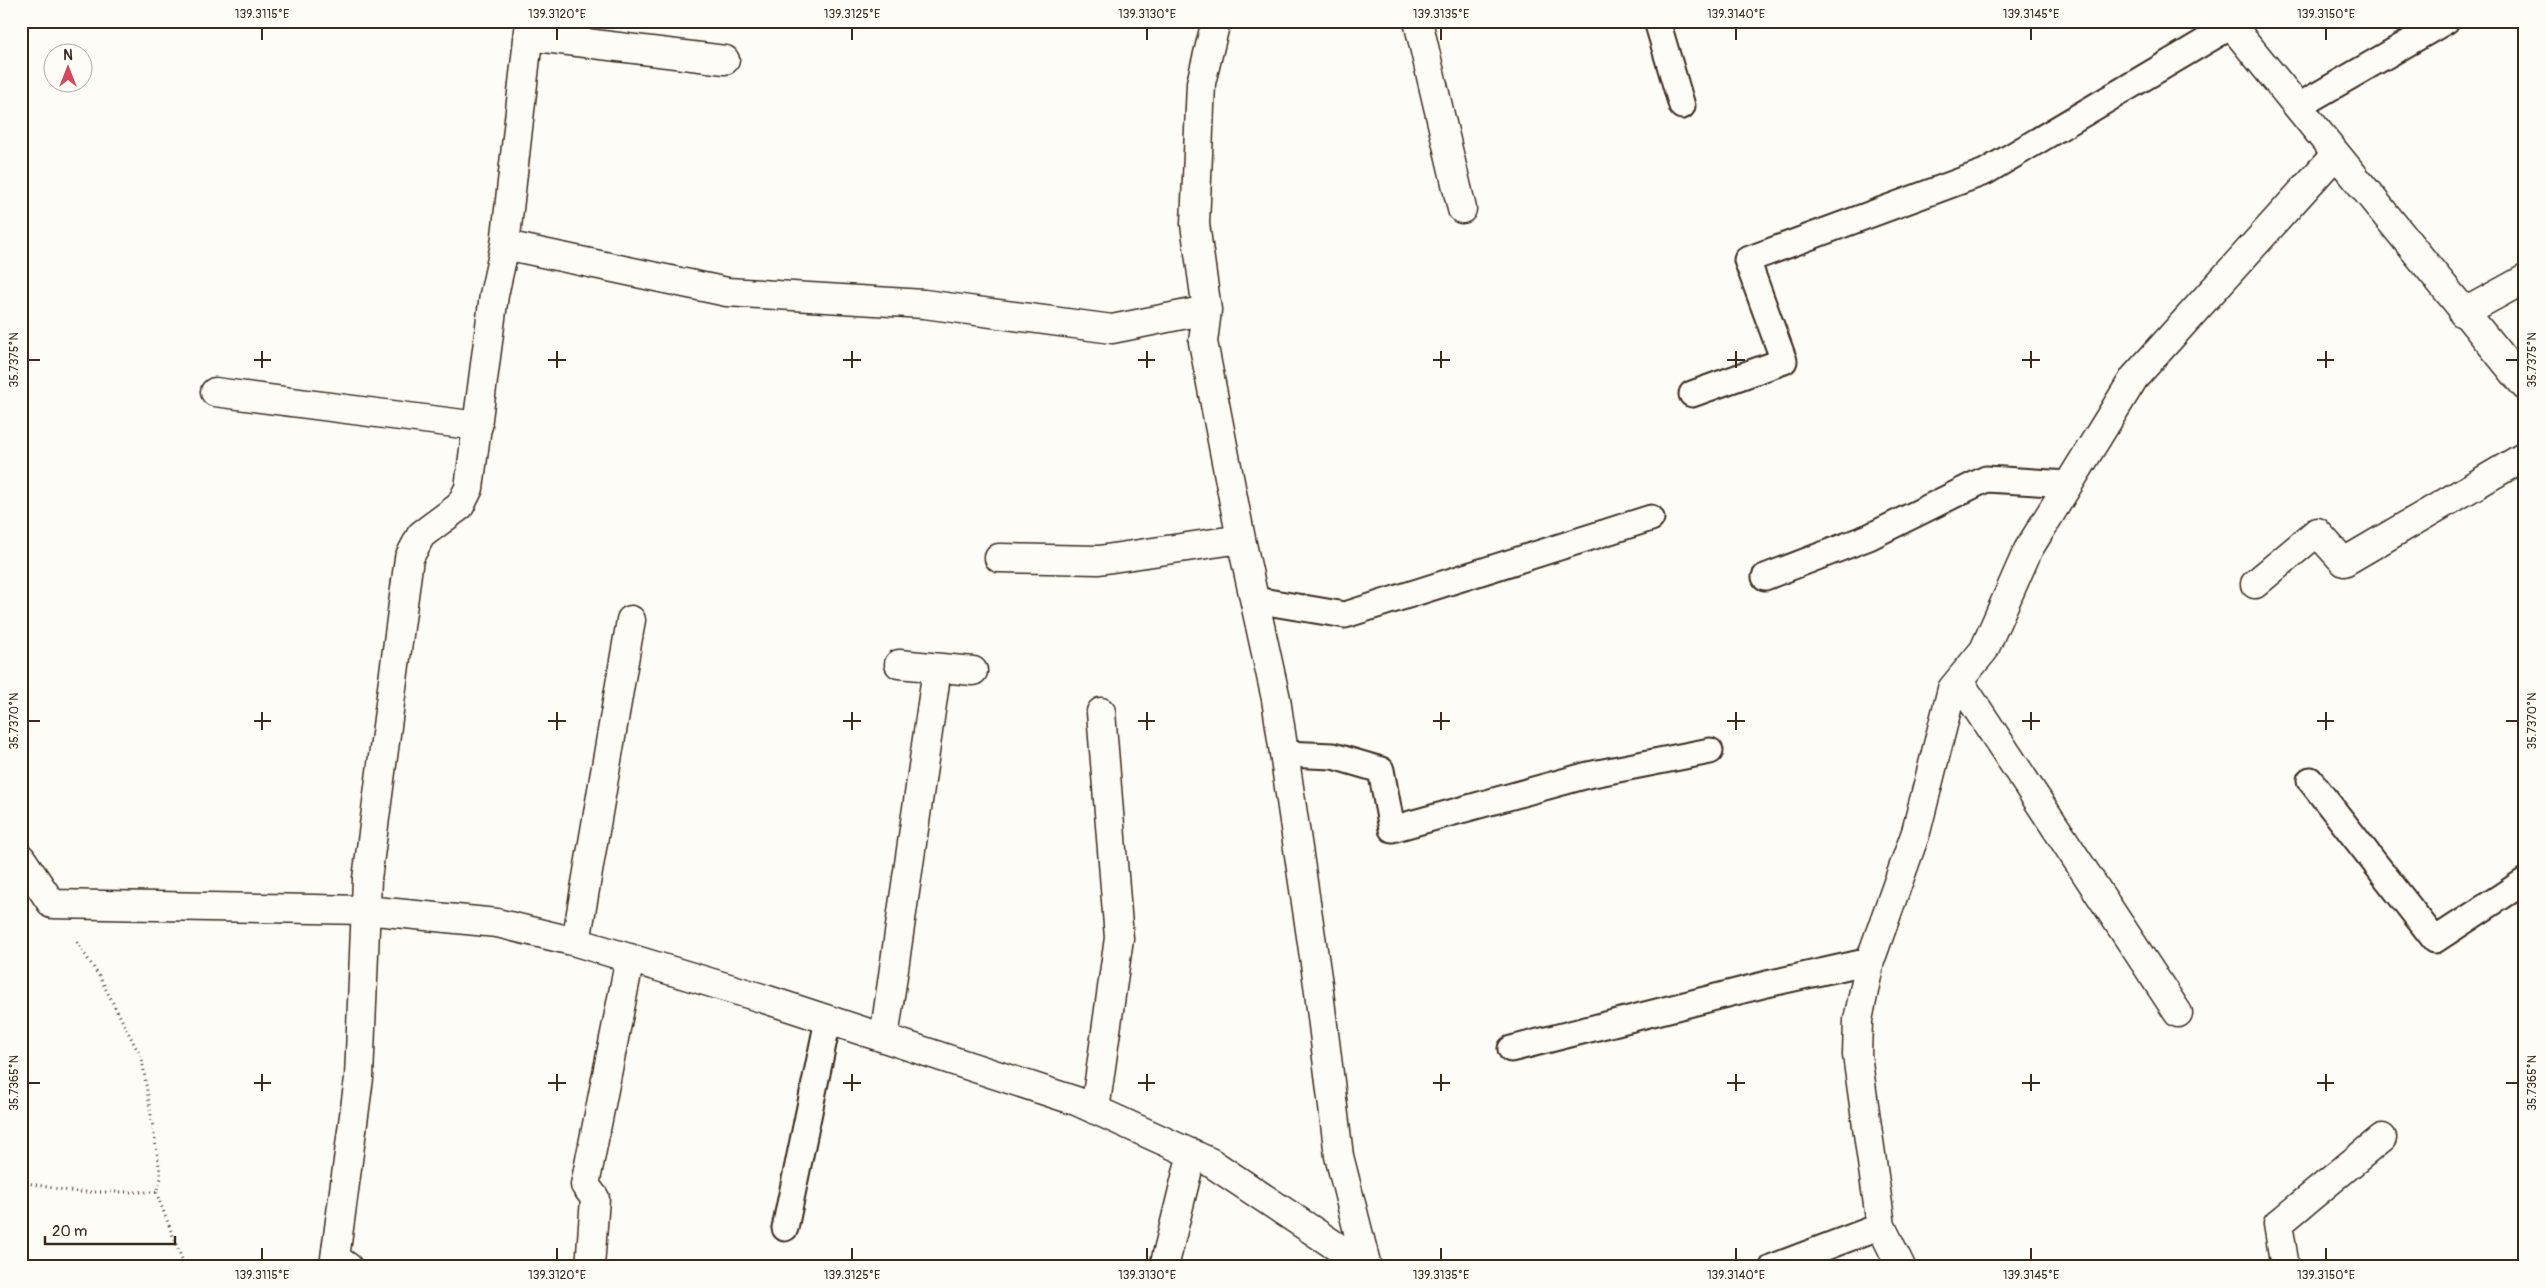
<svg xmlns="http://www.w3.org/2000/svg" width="2546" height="1288" font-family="Pangolin,sans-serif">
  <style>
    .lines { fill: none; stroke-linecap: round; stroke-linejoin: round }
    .lane-casing { stroke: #3b2a1e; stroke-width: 29 }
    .street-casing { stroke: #3b2a1e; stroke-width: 31 }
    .path { stroke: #3b2a1e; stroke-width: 3; stroke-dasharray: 1 4; stroke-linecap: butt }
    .lane { stroke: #fdfcf7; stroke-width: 25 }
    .street { stroke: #fdfcf7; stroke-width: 28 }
    .ticks { fill: none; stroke: #3b2a1e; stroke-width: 2 }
    .neatline { fill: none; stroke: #3b2a1e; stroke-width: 2 }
    .ticks-label { font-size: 12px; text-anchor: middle; fill: #3b2a1e }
  </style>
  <rect width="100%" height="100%" fill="#fdfcf7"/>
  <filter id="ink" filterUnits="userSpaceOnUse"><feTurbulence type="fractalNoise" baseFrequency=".02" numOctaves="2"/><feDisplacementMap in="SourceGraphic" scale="10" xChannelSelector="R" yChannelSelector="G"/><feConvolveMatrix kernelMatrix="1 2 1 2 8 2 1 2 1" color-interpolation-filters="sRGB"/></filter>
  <g filter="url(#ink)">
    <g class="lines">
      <!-- lane casing -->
      <g class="lane-casing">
        <path id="lane" d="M1657 21 1682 106
          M2297 107 2446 21
          M1692 394 1784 361 1747 260 1985 172 2231 26
          M1765 577 1869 537 1986 479 2069 484
          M1255 600 1345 615 1651 518
          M1284 754 1333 756 1381 770 1392 829 1588 775 1710 751
          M2310 780 2435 940 2525 881
          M1511 1049 1767 984 1870 961
          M785 1228 828 1020
          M1773 1267 1881 1226"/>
      </g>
      <!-- street casing -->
      <g class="street-casing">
        <path id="street" d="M1216 21 1201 83 1195 224 1207 310 1203 342 1241 539 1276 699 1318 984 1339 1156 1367 1267
          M1418 21 1462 209
          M2228 21 2525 386
          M528 36 725 60
          M505 245 727 292 924 304 1112 329 1207 310
          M2463 313 2525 279
          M215 392 478 426
          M999 558 1099 560 1241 539
          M2255 584 2317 532 2344 562 2525 456
          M899 664 973 671
          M1959 681 2178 1013
          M21 858 52 904 365 910 497 923 576 942 765 999 1076 1101 1210 1162 1367 1267
          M576 942 631 620
          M884 1038 937 669
          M1095 1110 1119 938 1101 712
          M348 1267 335 1258 359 1078 367 879 409 558 421 535 460 506 469 488 494 295 505 245 530 21
          M590 1267 595 1198 585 1185 630 958
          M1164 1267 1192 1153
          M1901 1267 1881 1226 1857 1055 1858 1020 1870 961 1916 832 1952 689 1984 650 2028 550 2134 378 2335 155
          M2285 1267 2278 1224 2382 1138"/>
      </g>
      <!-- path -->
      <path class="path" d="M77 942 99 976 142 1059 161 1178 156 1192 185 1267
        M21 1182 75 1192H156"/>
      <!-- lane -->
      <use href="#lane" class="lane"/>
      <!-- street -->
      <use href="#street" class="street"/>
    </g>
  </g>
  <!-- ticks -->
  <path class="ticks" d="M262 28V40M557 28V40M852 28V40M1147 28V40M1441 28V40M1736 28V40M2031 28V40M2326 28V40M262 351V368M557 351V368M852 351V368M1147 351V368M1441 351V368M1736 351V368M2031 351V368M2326 351V368M28 360H40M254 360H271M548 360H566M843 360H861M1138 360H1155M1433 360H1450M1727 360H1745M2022 360H2040M2317 360H2334M2506 360H2518M262 712V730M557 712V730M852 712V730M1147 712V730M1441 712V730M1736 712V730M2031 712V730M2326 712V730M28 721H40M254 721H271M548 721H566M843 721H861M1138 721H1155M1433 721H1450M1727 721H1745M2022 721H2040M2317 721H2334M2506 721H2518M262 1074V1091M557 1074V1091M852 1074V1091M1147 1074V1091M1441 1074V1091M1736 1074V1091M2031 1074V1091M2326 1074V1091M28 1083H40M254 1083H271M548 1083H566M843 1083H861M1138 1083H1155M1433 1083H1450M1727 1083H1745M2022 1083H2040M2317 1083H2334M2506 1083H2518M262 1248V1260M557 1248V1260M852 1248V1260M1147 1248V1260M1441 1248V1260M1736 1248V1260M2031 1248V1260M2326 1248V1260"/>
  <!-- margin -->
  <rect width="2546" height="1288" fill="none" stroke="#fdfcf7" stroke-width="55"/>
  <!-- north arrow -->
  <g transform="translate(68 68)"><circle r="24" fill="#fdfcf7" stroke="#afa8a0"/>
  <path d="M0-4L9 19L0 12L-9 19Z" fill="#d1495b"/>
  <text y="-8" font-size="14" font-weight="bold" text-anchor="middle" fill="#3b2a1e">N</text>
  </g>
  <!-- scale -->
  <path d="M45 1236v8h130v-8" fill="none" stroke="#3b2a1e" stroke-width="2.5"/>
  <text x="52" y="1236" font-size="15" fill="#3b2a1e" stroke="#fdfcf7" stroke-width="4" paint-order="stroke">20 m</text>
  <rect x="28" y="28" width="2490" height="1232" class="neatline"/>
  <g class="ticks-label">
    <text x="262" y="18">139.3115°E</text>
    <text x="557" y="18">139.3120°E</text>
    <text x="852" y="18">139.3125°E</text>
    <text x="1147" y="18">139.3130°E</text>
    <text x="1441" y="18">139.3135°E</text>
    <text x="1736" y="18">139.3140°E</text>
    <text x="2031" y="18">139.3145°E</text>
    <text x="2326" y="18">139.3150°E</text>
    <text transform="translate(14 360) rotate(-90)" y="4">35.7375°N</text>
    <text transform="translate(2532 360) rotate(-90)" y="4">35.7375°N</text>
    <text transform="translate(14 721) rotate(-90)" y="4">35.7370°N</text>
    <text transform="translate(2532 721) rotate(-90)" y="4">35.7370°N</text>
    <text transform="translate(14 1083) rotate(-90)" y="4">35.7365°N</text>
    <text transform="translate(2532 1083) rotate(-90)" y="4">35.7365°N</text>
    <text x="262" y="1279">139.3115°E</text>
    <text x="557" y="1279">139.3120°E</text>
    <text x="852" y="1279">139.3125°E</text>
    <text x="1147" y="1279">139.3130°E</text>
    <text x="1441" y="1279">139.3135°E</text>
    <text x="1736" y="1279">139.3140°E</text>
    <text x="2031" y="1279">139.3145°E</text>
    <text x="2326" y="1279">139.3150°E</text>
  </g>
</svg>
